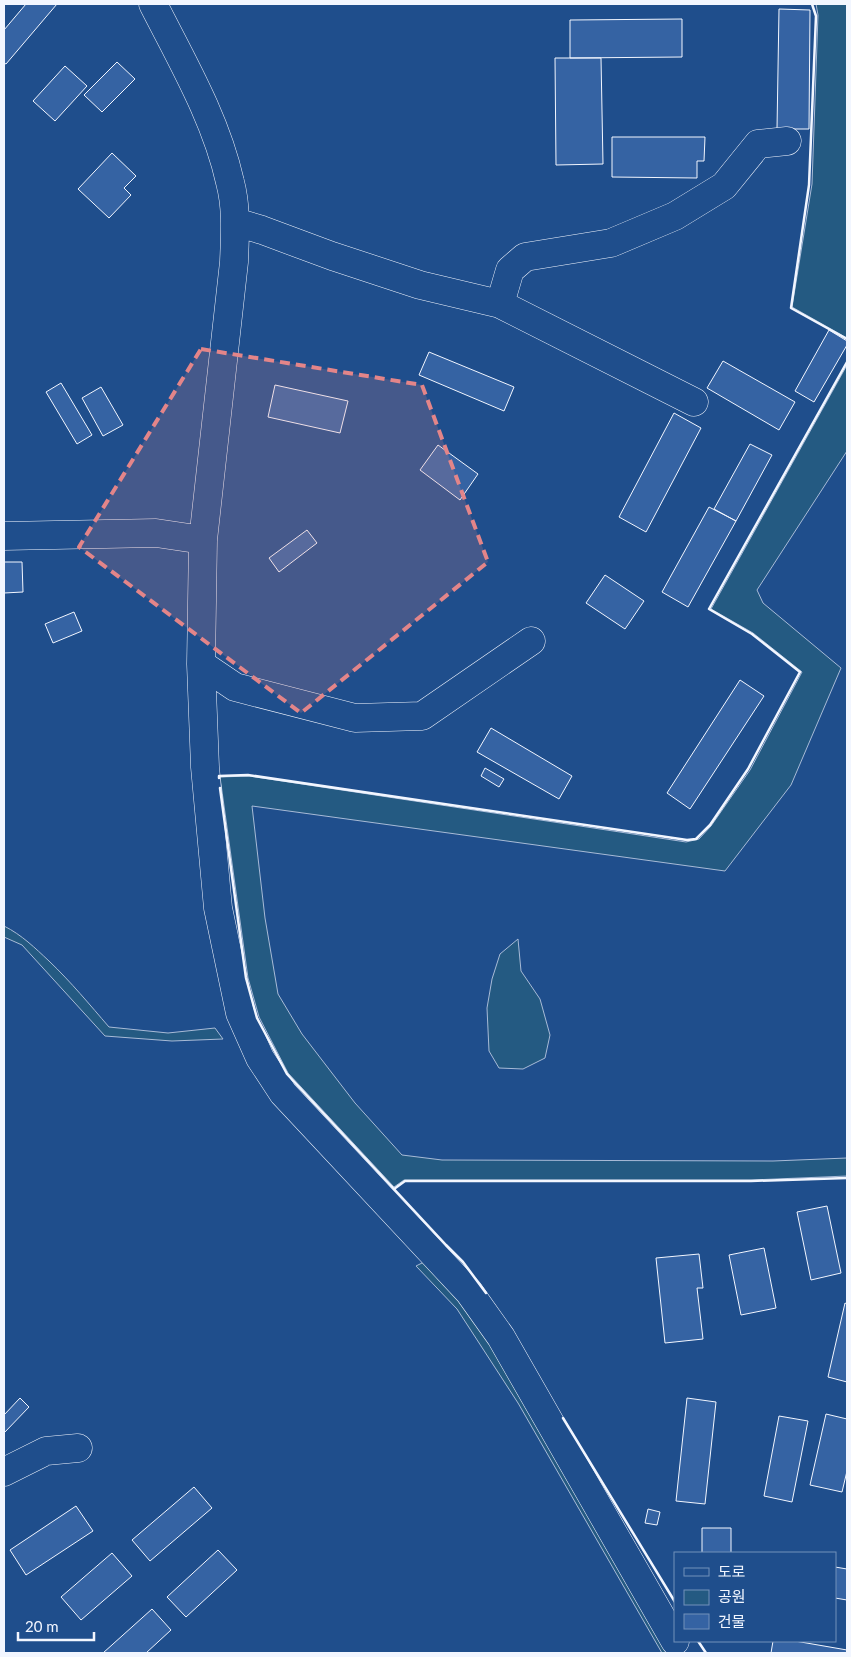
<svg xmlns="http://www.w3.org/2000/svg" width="851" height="1657" font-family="Lato,'Noto Sans KR',sans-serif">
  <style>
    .green { fill: #245a82; stroke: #a8bbd7 }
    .building { fill: #3563a3; stroke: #f2f6ff }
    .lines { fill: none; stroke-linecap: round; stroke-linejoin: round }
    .minor-casing { stroke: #f2f6ff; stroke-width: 29 }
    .minor { stroke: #1f4e8c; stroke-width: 28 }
    .wall { stroke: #f2f6ff; stroke-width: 2.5 }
    .marked { fill: #e38589; fill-opacity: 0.2; stroke: #e38589; stroke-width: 4; stroke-dasharray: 10 6; stroke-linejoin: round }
  </style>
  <rect width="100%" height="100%" fill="#1f4e8c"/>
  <!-- green -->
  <path class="green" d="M816 4H847V338L792 307 812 184 818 15Z
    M847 365V451L757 590 763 603 841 668 791 785 725 871 252 806 265 918 278 994 302 1034 355 1103 402 1155 442 1160 773 1161 847 1158V1176L752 1180H404L394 1187 288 1073 259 1017 248 978 220 777 249 776 686 842 699 839 711 826 750 770 802 672 753 633 711 609Z
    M4 926C22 935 35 948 49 961 71 982 90 1005 109 1027L168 1033 215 1028 223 1039 172 1041 105 1036 22 945 4 937Z
    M518 939 521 971 540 999 550 1035 545 1058 523 1069 499 1068 489 1051 487 1008 492 979 500 954Z
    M428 1260 480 1324 672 1653H662L518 1403 457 1309 416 1266Z"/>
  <!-- building -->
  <path class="building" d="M26 4H57L6 64 4 63V30Z
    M779 9 810 10 809 129H777Z
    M682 19V57L570 58V20Z
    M555 58H601L603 164 556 165Z
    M117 62 135 79 102 112 84 95Z
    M65 66 87 86 55 121 33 101Z
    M612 137H705L704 161H697V178L612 177Z
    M112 153 136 176 124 188 131 195 109 218 78 189Z
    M829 330 847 341V345L814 402 795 391Z
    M429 352 514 387 504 411 419 375Z
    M723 361 795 402 779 430 707 388Z
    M61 383 92 435 77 444 46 392Z
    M275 385 348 401 340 433 268 417Z
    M101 387 123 425 103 436 82 398Z
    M674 413 701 428 646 532 619 517Z
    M750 444 772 455 736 521 714 509Z
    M438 445 478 474 460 500 420 470Z
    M709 507 736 521 688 607 662 592Z
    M307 530 317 543 279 572 269 558Z
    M4 562H22L23 592 4 593Z
    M605 575 644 601 625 629 586 603Z
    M74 612 82 631 53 643 45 624Z
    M740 680 764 696 690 809 667 793Z
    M491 728 572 776 559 799 477 752Z
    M485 768 504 779 499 787 481 776Z
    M827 1206 841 1273 811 1280 797 1212Z
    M764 1248 776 1308 741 1315 729 1255Z
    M699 1254 703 1288H697L703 1339 665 1343 656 1258Z
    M845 1303 847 1304V1382L828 1377Z
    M20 1398 29 1407 4 1433V1415Z
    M687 1398 716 1402 705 1504 676 1501Z
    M826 1414 847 1419V1471L842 1492 810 1485Z
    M779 1416 808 1421 792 1502 764 1496Z
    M194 1487 212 1508 150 1561 132 1540Z
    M76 1506 93 1531 26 1575 10 1550Z
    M648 1509 660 1512 657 1525 645 1523Z
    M702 1528H731V1553H702Z
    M218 1550 237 1570 186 1617 167 1597Z
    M112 1553 132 1576 81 1620 61 1597Z
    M835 1567 847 1569V1600L835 1598Z
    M152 1609 171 1630 146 1653H103Z
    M773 1641H795L847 1650V1653H771Z"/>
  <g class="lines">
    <!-- minor casing -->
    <g class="minor-casing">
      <path id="minor" d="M153 4C182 61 216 119 230 182 237 208 235 235 234 262L203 540 201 664 205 767 218 908 240 1013 260 1058 283 1093 469 1292 501 1337 675 1641
        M235 222 262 230 332 256 420 285 500 304 694 402
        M500 304 510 270 525 257 611 243 675 216 724 186 758 144 787 141
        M4 536 156 533 203 540
        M201 664 235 687 355 718 422 716 531 641
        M4 1472 46 1451 78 1448"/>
    </g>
    <!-- minor -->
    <use href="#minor" class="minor"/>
    <!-- wall -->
    <path class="wall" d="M812 4 816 16 809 185 791 308 847 339
      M219 778V776L248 775 687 840 696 839 710 825 748 769 800 672 752 634 709 609 847 362
      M220 788 246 978 257 1018 287 1074 446 1245 463 1262 486 1293
      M394 1189 405 1181H751L847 1178
      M563 1418 675 1602
      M698 1641 706 1653"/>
  </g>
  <!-- marked area -->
  <path class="marked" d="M201 349 422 385 488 562 301 713 79 547Z"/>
  <!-- border -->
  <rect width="851" height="1657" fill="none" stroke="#f2f6ff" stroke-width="10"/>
  <!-- legend -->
  <rect x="674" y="1552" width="162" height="90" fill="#1f4e8c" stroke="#7391ba"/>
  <rect x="684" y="1568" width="25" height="8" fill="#1f4e8c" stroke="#7391ba"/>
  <text x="718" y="1577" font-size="15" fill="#f2f6ff">도로</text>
  <rect x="684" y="1590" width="25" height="15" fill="#245a82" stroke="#7391ba"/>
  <text x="718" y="1602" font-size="15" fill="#f2f6ff">공원</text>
  <rect x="684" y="1614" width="25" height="15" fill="#3563a3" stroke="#7391ba"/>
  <text x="718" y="1627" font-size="15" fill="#f2f6ff">건물</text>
  <!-- scale -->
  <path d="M18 1632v8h76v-8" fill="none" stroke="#f2f6ff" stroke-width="2.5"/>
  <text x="25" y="1632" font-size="15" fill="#f2f6ff" stroke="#1f4e8c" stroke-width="4" paint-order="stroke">20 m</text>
</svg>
